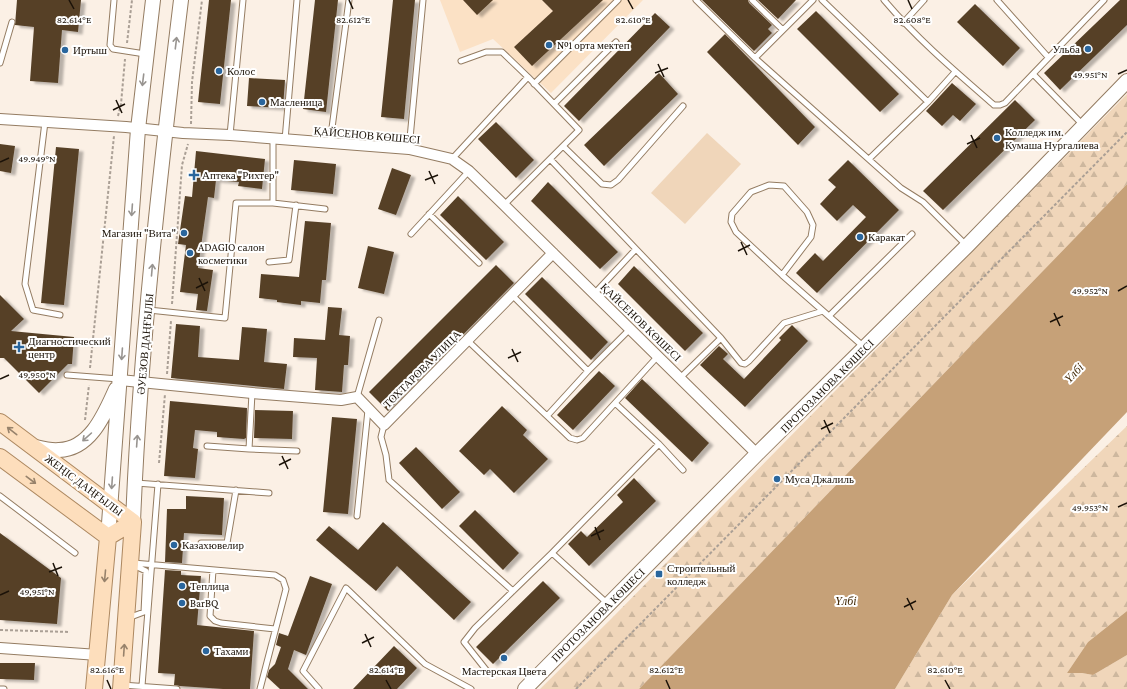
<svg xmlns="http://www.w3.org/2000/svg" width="1127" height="689" font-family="'Crimson Pro',serif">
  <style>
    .built { fill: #fbe1c5 }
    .forest { fill: url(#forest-firs) }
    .pitch { fill: #f0d6ba }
    .water { fill: #c6a178 }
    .building { fill: #564128; filter: url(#shadow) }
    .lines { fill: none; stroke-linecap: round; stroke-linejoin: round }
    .service-casing { stroke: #947c62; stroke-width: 7 }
    .minor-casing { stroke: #947c62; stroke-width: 12 }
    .secondary-casing { stroke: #947c62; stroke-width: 16 }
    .primary-casing { stroke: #ad8860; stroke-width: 18 }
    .path { stroke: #aa9f95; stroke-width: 2; stroke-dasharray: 3 2; stroke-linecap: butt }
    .service { stroke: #fff; stroke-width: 5 }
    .minor { stroke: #fff; stroke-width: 10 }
    .secondary { stroke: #fff; stroke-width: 14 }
    .primary { stroke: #fddebc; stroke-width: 16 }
    .oneway { stroke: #989490 }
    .oneway2 { stroke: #97826b }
    .ticks { fill: none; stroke: #1b1208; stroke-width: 1.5 }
    .poi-dot { fill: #2a669d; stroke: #fff; stroke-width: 1.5 }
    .labels { text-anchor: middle; stroke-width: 4; stroke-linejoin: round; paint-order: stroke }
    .poi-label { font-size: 11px; fill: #1b1208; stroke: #fff; text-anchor: start }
    .street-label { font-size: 11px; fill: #1b1208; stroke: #fff }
    .water-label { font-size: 12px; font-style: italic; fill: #402705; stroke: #fff }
    .ticks-label { font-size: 10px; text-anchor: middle; fill: #1b1208; stroke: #fff; stroke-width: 4; stroke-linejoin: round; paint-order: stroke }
  </style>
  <defs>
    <pattern id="forest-firs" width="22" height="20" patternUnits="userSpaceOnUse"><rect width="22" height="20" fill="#f0d6ba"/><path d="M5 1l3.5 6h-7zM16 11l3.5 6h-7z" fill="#cdb79e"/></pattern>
    <filter id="shadow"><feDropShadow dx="4.5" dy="2.5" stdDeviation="1" flood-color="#0004"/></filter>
  </defs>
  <rect width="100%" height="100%" fill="#fbf0e5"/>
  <!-- built -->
  <path class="built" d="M440 0H643L551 93 493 39 460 52Z"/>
  <!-- forest -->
  <path class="forest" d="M1127 94V184L639 689H540L611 619Z
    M1127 426V611L1088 642 1067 673H1082L1093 675 1127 655V689H895L952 595Z"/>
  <!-- pitch -->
  <path class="pitch" d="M707 133 741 164 685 224 651 193Z"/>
  <!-- water -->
  <path class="water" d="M1127 184V412L952 595 895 689H639Z
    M1127 611V655L1093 675 1082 673H1067L1088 642Z"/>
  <!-- building -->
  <path class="building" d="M17 0H81L78 32 62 30 58 83 30 81 34 27 15 25Z
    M209 0H231L220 104 198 102Z
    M315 0H338L326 112 303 109Z
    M393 0H415L404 119 381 117Z
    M463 0H493L477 15Z
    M542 0H603L532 66 514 47 553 11Z
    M702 0H748L749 3 772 25 768 29 772 33 754 51Z
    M758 0H796L778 19Z
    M1120 0H1127V25L1060 90 1044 73Z
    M975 4 1020 48 1003 66 957 22Z
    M816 11 899 94 880 112 797 29Z
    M655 13 670 27 579 121 564 106Z
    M725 34 815 127 798 145 707 52Z
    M659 73 678 94 604 166 584 145Z
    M249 78 285 80 283 108 247 106Z
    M952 83 976 104 960 121 953 115 942 126 926 111Z
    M1015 100 1035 120 943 210 923 191Z
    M496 122 534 160 516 178 478 139Z
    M0 144 15 146 11 173 0 171Z
    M56 147 79 149 64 305 41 303Z
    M196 151 265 159 262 189 238 186 239 182 216 180 214 198 208 197 198 268 213 270 207 311 196 310 198 294 180 292 186 245 178 244 185 196 192 197Z
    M294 160 336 164 333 194 291 190Z
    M848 160 899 210 817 293 796 273 815 253 823 261 866 217 853 205 837 221 820 204 836 187 828 180Z
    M392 168 411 175 396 215 378 209Z
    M548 182 618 252 600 269 531 201Z
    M458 196 504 242 486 260 440 215Z
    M305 221 331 223 326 280H322L320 303 301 301V305L277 302V300L259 298 261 274 299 277Z
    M368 246 394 252 384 294 358 288Z
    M496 265 514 283 388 411 369 392Z
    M634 266 703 333 685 351 618 284Z
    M542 277 608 342 591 360 525 294Z
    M0 295 24 319 11 331 74 337 72 364H68L39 393 4 358H0Z
    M328 307 342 308 339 335 350 336 348 365H344L342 392 315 390 317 358 293 357 294 338 325 340Z
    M176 324 200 326 198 357 239 360 242 327 267 329 264 362 287 364 284 389 171 378Z
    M792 325 808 341 745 407 700 365 719 346 728 354 723 359 744 379 781 340 779 338Z
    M599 371 615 386 573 430 557 415Z
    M642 379 709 443 692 462 625 398Z
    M170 401 247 408 246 438 244 439 217 437V432L195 430 193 448 198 449 195 478 164 476Z
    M502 406 527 430 523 435 548 459 514 493 490 469 484 475 459 451Z
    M255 410 293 411 292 439 254 438Z
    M332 417 357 419 348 514 323 512Z
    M416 447 460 492 442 509 399 463Z
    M634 478 656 501 589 566 568 544 581 531 587 537 623 502 617 495Z
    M186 496 224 498 222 535 184 533 182 563 165 562 167 509H186Z
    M475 510 519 553 503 570 459 526Z
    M383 522 471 602 454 620 397 566 376 591 316 540 329 526 358 550Z
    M0 533 61 578 57 624 0 620Z
    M165 570 181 571V575L201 576 197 625 254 631 250 689H223L180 686 174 685 175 674 158 673Z
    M310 576 332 584 306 655 294 650 288 669 308 689H280L267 677 269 670 275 664 281 647 276 645 279 633 288 636Z
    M543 581 560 598 493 664 476 647Z
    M394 646 417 668 397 689H353Z
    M0 663H35L34 680 0 679Z"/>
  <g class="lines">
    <!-- service casing -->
    <g class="service-casing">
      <path id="service" d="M114 0 110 45 113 49 145 54
        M696 0 755 58
        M752 0 783 30
        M813 0 755 58 901 188 923 202 966 245
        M822 0 928 102 955 72
        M884 0C917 39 956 72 994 105H1000L1005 103 1104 0
        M997 0 1048 57
        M903 23 924 0
        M0 63 12 22
        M1033 74 1083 125
        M534 84 618 0
        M554 104 616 42
        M45 122 25 284 33 310 60 315
        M230 135 243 0
        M273 139V203L325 209
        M285 140 297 0
        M330 143 349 0
        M563 146 602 184 611 185 618 180 683 106
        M409 149 423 0
        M452 159 528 77 502 52H486L461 61
        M550 159 721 338
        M869 159 928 102
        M504 205 579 130 528 77
        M429 214 479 263
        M411 234 469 171
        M269 262 289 260 296 205
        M782 275 811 237 813 225 807 212 784 186 769 185 751 192 732 214 731 222 736 232 782 275 823 311
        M511 294 588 371 630 329
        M594 294 636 249
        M149 310 225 318 236 203H273
        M829 316 912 234
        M467 340 547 416 588 371
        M67 375 119 379
        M680 378 721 338 741 363 745 364 749 361 784 323 823 311 864 347
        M357 397 379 320
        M547 416 570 438 577 440 583 438 615 403
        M384 425 381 437 386 455 389 480 513 591
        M659 444 683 470
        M207 446 249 449 252 393
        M249 449 297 451
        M136 483 269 493
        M0 496 75 553
        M357 516 368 410
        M201 543H227L236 490
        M133 563 275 575 283 580 286 589 260 689
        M213 570 210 616 215 621 221 623 275 629
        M608 604 552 553 659 444 615 403 658 356
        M128 618 144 612 146 571 133 565
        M487 671 464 642 475 628 552 553
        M122 685 177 689
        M142 686 158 484
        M0 689H4
        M319 689 303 671 346 588 425 664 471 689"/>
    </g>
    <!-- minor casing -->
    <g class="minor-casing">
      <path id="minor" d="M0 119 126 127 183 133 230 135 409 149 452 159 469 171 504 205 757 454
        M120 380 252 393 341 400 357 397 384 425 553 253
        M0 648 98 655"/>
    </g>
    <!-- secondary casing -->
    <g class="secondary-casing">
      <path id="secondary" d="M31 446C40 448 50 451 59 450 91 449 105 413 116 389
        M133 522C140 347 160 173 181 0
        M108 537 138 129 153 0
        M525 689 757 454 967 246 1127 81"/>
    </g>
    <!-- primary casing -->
    <g class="primary-casing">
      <path id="primary" d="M0 422 133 522
        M0 457 108 537 133 522
        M94 689 108 537
        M121 689 133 522"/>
    </g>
    <!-- path -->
    <path class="path" d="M127 43 132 0
      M118 116 121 104 125 59
      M191 124 192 82 202 0
      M172 304 182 165 188 144
      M90 368 114 136
      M167 374 171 321
      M85 420 89 385
      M159 463 165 394
      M0 630 70 632
      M576 689 1127 132"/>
    <!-- service -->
    <use href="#service" class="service"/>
    <!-- minor -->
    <use href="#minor" class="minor"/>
    <!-- secondary -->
    <use href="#secondary" class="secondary"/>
    <!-- primary -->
    <use href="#primary" class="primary"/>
  </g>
  <!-- one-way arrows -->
  <defs><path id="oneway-shaft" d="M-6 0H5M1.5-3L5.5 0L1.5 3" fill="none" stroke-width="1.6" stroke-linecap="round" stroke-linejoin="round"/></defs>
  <g class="oneway">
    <use href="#oneway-shaft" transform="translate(176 43) rotate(-83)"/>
    <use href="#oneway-shaft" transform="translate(143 80) rotate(97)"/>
    <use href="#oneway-shaft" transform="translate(132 210) rotate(94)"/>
    <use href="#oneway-shaft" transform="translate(152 270) rotate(-85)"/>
    <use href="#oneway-shaft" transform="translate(122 354) rotate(94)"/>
    <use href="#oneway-shaft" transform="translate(87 437) rotate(138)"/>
    <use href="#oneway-shaft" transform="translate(137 441) rotate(-86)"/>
    <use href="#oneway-shaft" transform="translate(112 483) rotate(94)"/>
  </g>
  <g class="oneway2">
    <use href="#oneway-shaft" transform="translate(12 431) rotate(-142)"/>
    <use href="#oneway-shaft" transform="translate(31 480) rotate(37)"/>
    <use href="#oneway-shaft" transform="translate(105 576) rotate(95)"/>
    <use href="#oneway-shaft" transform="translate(124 650) rotate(-86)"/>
  </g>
  <!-- ticks -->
  <path class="ticks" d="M69 0 74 9M349 0 353 9M628 0 633 9M908 0 912 9M658 64 664 77M655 73 668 68M1118 74 1127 70M116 100 122 113M113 110 125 104M971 135 977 148M967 144 980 138M0 162 9 158M429 171 435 184M425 180 438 175M741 242 747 255M738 251 750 245M199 278 205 291M196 288 208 282M1118 291 1127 286M1054 313 1060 326M1050 322 1063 316M512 349 518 362M508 358 521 352M0 379 9 375M824 420 830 433M821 429 833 423M282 456 288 469M279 465 291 459M1118 507 1127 503M595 527 600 540M591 536 604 530M53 563 58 576M49 572 62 567M0 595 9 591M907 598 913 610M904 607 916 601M365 634 371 647M362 643 374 637M107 680 111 689M386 680 391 689M666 680 670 689M945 680 950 689"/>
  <!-- markers -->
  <g class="poi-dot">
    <circle cx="549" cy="45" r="4"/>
    <circle cx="1088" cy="49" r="4"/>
    <circle cx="65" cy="50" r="4"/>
    <circle cx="219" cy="71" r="4"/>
    <circle cx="262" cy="102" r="4"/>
    <circle cx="997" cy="138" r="4"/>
    <path d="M192 169h4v4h4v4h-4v4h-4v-4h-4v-4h4z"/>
    <circle cx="184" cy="233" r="4"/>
    <circle cx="860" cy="237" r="4"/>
    <circle cx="190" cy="253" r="4"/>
    <path d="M17 341h4v4h4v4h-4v4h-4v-4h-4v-4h4z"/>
    <circle cx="777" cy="479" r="4"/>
    <circle cx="174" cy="545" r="4"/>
    <rect x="655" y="570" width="8" height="8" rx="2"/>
    <circle cx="182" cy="586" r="4"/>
    <circle cx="182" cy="603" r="4"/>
    <circle cx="206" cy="651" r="4"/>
    <circle cx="504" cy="658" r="4"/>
  </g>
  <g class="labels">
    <!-- poi labels -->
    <g class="poi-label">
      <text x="557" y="49">№1 орта мектеп</text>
      <text x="1080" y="53" text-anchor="end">Ульба</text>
      <text x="73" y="54">Иртыш</text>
      <text x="227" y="75">Колос</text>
      <text x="270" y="106">Масленица</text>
      <text x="1005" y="136">Колледж им.<tspan x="1005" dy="13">Кумаша Нургалиева</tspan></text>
      <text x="202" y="179">Аптека "Рихтер"</text>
      <text x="176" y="237" text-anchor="end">Магазин "Вита"</text>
      <text x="868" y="241">Каракат</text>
      <text x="198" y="251">ADAGIO салон<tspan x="198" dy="13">косметики</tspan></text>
      <text x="28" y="345">Диагностический<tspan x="28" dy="13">центр</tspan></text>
      <text x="785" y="483">Муса Джалиль</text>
      <text x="182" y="549">Казахювелир</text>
      <text x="667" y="572">Строительный<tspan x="667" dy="13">колледж</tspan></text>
      <text x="190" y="590">Теплица</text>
      <text x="190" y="607">BarBQ</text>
      <text x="214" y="655">Тахами</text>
      <text x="504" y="675" text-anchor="middle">Мастерская Цвета</text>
    </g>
    <!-- street labels -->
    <g class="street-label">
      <text transform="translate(367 135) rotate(5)" y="4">ҚАЙСЕНОВ КӨШЕСІ</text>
      <text transform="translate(641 322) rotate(44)" y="4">ҚАЙСЕНОВ КӨШЕСІ</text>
      <text transform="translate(145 344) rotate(-85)" y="4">ӘУЕЗОВ ДАҢҒЫЛЫ</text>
      <text transform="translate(422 369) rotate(-45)" y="4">ТОХТАРОВА УЛИЦА</text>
      <text transform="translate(827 386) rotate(-45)" y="4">ПРОТОЗАНОВА КӨШЕСІ</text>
      <text transform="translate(84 485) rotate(37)" y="4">ЖЕҢІС ДАҢҒЫЛЫ</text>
      <text transform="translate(598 615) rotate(-45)" y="4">ПРОТОЗАНОВА КӨШЕСІ</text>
    </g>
    <!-- water labels -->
    <g class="water-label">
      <text transform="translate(1074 373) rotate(-46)" y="4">Үлбі</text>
      <text x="846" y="605">Үлбі</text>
    </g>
  </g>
  <g class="ticks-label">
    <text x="74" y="23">82.614°E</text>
    <text x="353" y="23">82.612°E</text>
    <text x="633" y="23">82.610°E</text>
    <text x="912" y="23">82.608°E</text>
    <text x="1090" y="78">49.951°N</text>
    <text x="37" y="162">49.949°N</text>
    <text x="1090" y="294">49.952°N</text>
    <text x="37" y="378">49.950°N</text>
    <text x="1090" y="511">49.953°N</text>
    <text x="37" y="595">49.951°N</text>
    <text x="107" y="673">82.616°E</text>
    <text x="386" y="673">82.614°E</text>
    <text x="666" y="673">82.612°E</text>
    <text x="945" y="673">82.610°E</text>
  </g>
</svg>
